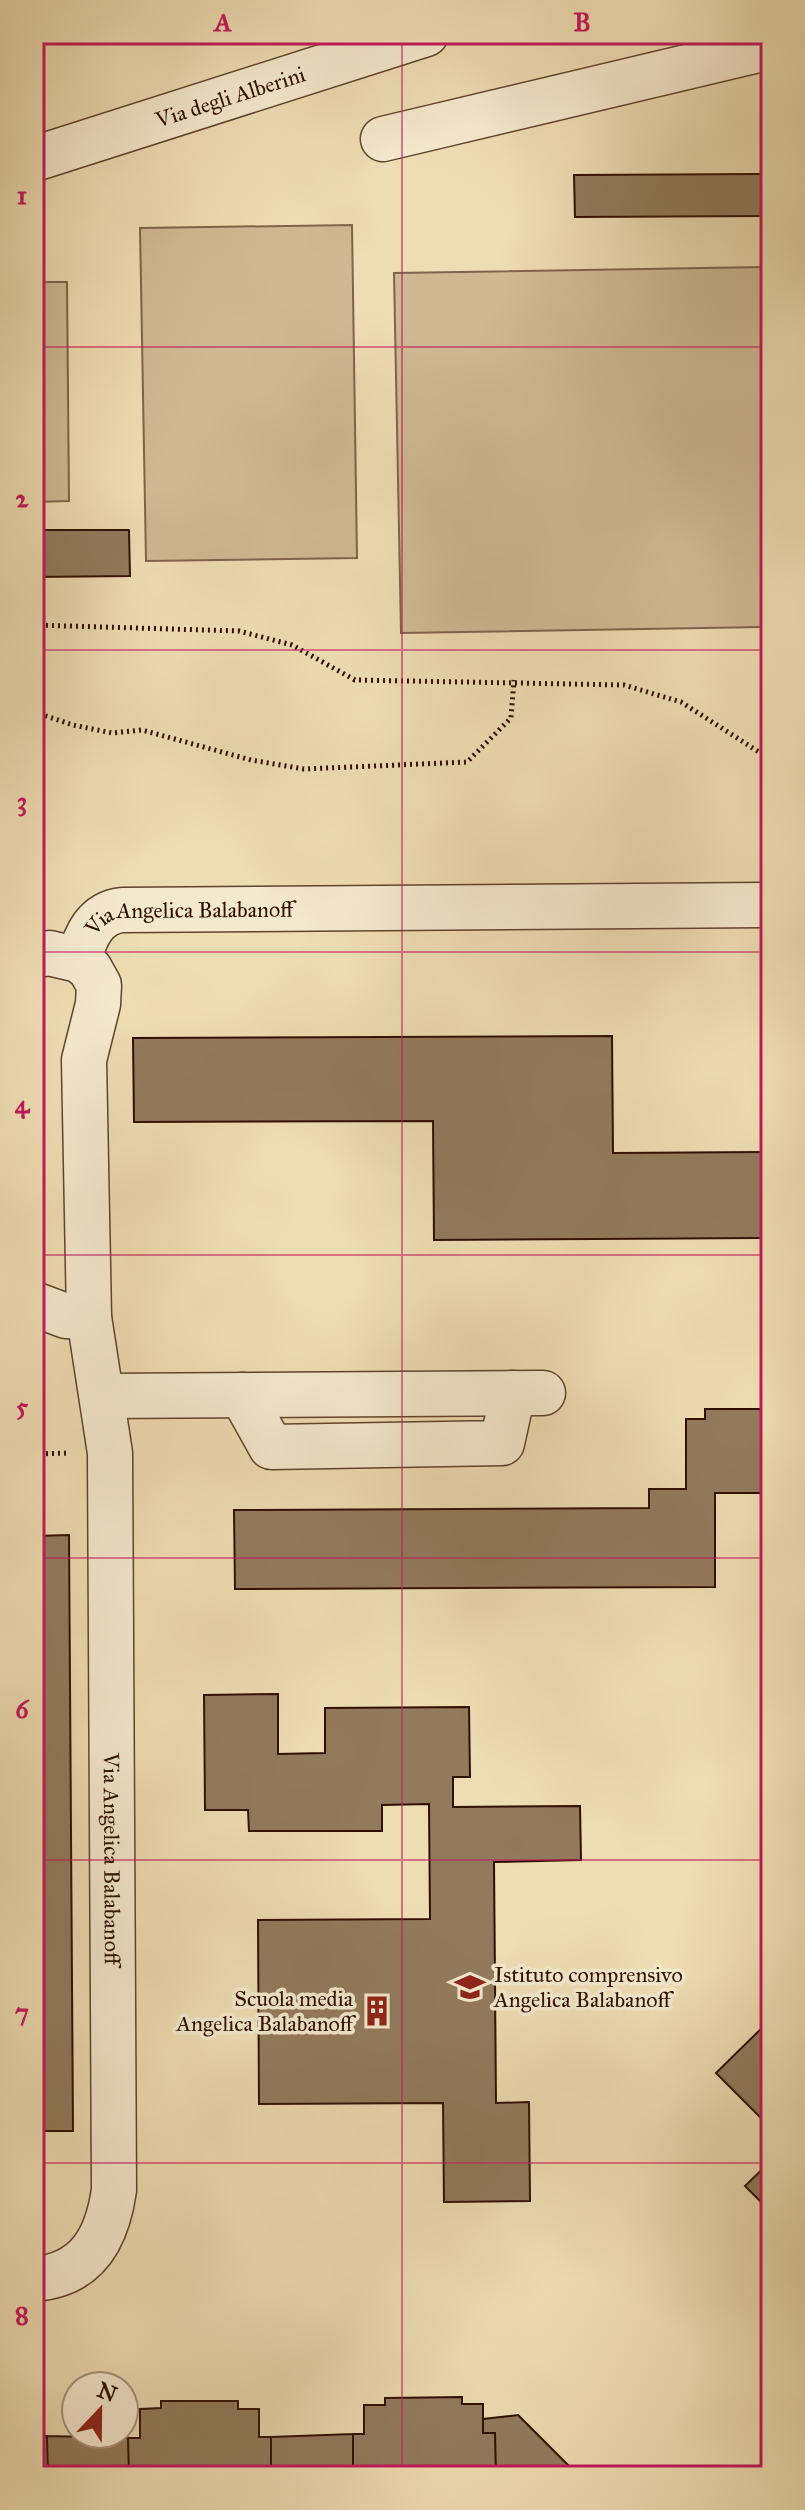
<svg xmlns="http://www.w3.org/2000/svg" width="805" height="2510" font-family="'IM FELL Great Primer',serif">
  <style>
    .park { fill: #ceb994; stroke: #7e644a; stroke-width: 2 }
    .building { fill: #927a5d; stroke: #2f1000; stroke-width: 2 }
    .lines { fill: none; stroke-linecap: round; stroke-linejoin: round }
    .minor-casing { stroke: #5f432c; stroke-width: 47 }
    .path { stroke: #2f1000; stroke-width: 5; stroke-dasharray: 2 4; stroke-linecap: butt }
    .minor { stroke: #f4e8cd; stroke-width: 44 }
    .grid { fill: none; stroke: #c2185b; stroke-width: 2; stroke-opacity: 0.55 }
    .labels { text-anchor: middle; stroke-width: 7; stroke-linejoin: round; paint-order: stroke }
    .street-label { font-size: 22px; fill: #2f1000; stroke: #f4e8cd }
    .poi-label { font-size: 22px; fill: #2f1000; stroke: #f4e8cd; text-anchor: start }
    .neatline { fill: none; stroke: #c2185b; stroke-width: 3 }
    .grid-label { font-size: 26px; text-anchor: middle; font-weight: bold; fill: #c2185b }
  </style>
  <rect width="100%" height="100%" fill="#eedcb2"/>
  <filter id="stains"><feTurbulence type="fractalNoise" baseFrequency=".0025" numOctaves="4"/><feColorMatrix values="0 0 0 0 .2 0 0 0 0 .09 0 0 0 0 .02 0 0 0 .5 -.17"/></filter>
  <radialGradient id="worn" r=".72"><stop offset=".6" stop-color="#630" stop-opacity="0"/><stop offset="1" stop-color="#630" stop-opacity=".3"/></radialGradient>
  <!-- park -->
  <path class="park" d="M352 225 357 558 146 561 140 228Z
    M771 267V627L401 633 394 273Z
    M34 282H67L69 501 34 502Z"/>
  <!-- building -->
  <path class="building" d="M771 174V216L575 217 574 175Z
    M34 530H129L130 576 34 577Z
    M612 1036 613 1153 771 1152V1238L434 1240 433 1121 134 1122 133 1038Z
    M705 1409H771V1493H715V1587L235 1589 234 1510 649 1508V1489H686V1419H705Z
    M69 1535 73 2131H34V1536Z
    M278 1694V1754L325 1753V1708L469 1707 470 1777H453V1807L580 1806 581 1860 494 1862 496 2103 529 2102 530 2201 444 2202 443 2103 259 2104 258 1920 430 1919 429 1804 382 1805V1831H249L248 1810H205L204 1695Z
    M771 2019V2123L768 2125 716 2073Z
    M771 2161V2212L745 2186Z
    M462 2397V2404H483V2433H495L496 2476H353V2434H364V2405H385V2398Z
    M161 2401H238V2409H259V2437H271V2476H129L128 2438H140V2409L161 2408Z
    M34 2408 35 2436H47L48 2476H34Z
    M518 2415 579 2476H496L495 2433H483V2419Z
    M353 2434V2476H271V2437Z
    M47 2436 128 2438 129 2476H48Z"/>
  <g class="lines">
    <!-- minor casing -->
    <g class="minor-casing">
      <g id="minor">
        <path d="M383 139 771 47"/>
        <path id="s1" d="M34 159 426 34"/>
        <path id="s2" d="M34 956 49 953 79 960 90 969 99 985 98 1004 84 1060 89 1317 110 1453 114 2190C107 2239 87 2275 34 2279"/>
        <path id="s3" d="M79 960C85 936 95 913 122 910L771 905"/>
        <path d="M34 1304 66 1316 89 1317"/>
        <path d="M242 1395 271 1447 502 1443 513 1393"/>
        <path d="M104 1396 543 1393"/>
      </g>
    </g>
    <!-- path -->
    <path class="path" d="M34 625 239 631 292 645 355 680 624 685 681 702 759 752 771 750
      M34 712 73 725 112 733 142 730 251 760 304 769 467 762 511 718 514 680
      M34 1454 69 1453"/>
    <!-- minor -->
    <use href="#minor" class="minor"/>
  </g>
  <!-- grid -->
  <path class="grid" d="M402 34V2476M34 347H771M34 650H771M34 952H771M34 1255H771M34 1558H771M34 1860H771M34 2163H771"/>
  <!-- icons -->
  <defs>
    <g id="school-bare" transform="scale(2.4)"><path d="M0-5L7-2L0 1L-7-2ZM-4 1L0 2.5L4 1V4Q0 6-4 4Z" fill="#8f2418" stroke="#f4e8cd" stroke-width="2.5" paint-order="stroke"/></g>
    <g id="building-bare" transform="scale(2.4)"><path d="M-4-6H4V6H1V3H-1V6H-4ZM-2.5-4.3h1.7v1.8h-1.7ZM.8-4.3h1.7v1.8H.8ZM-2.5-1h1.7V.8h-1.7ZM.8-1h1.7V.8H.8Z" fill="#8f2418" stroke="#f4e8cd" stroke-width="2.5" paint-order="stroke"/></g>
  </defs>
  <g fill-rule="evenodd">
    <use href="#school-bare" x="470" y="1987"/>
    <use href="#building-bare" x="377" y="2011"/>
  </g>
  <g class="labels">
    <!-- street labels -->
    <g class="street-label">
      <text dy="8" stroke="none"><textPath href="#s1" startOffset="206">Via degli Alberini</textPath></text>
      <text dy="8" stroke="none"><textPath href="#s3" startOffset="136">Via Angelica Balabanoff</textPath></text>
      <text dy="8" stroke="none"><textPath href="#s2" startOffset="956">Via Angelica Balabanoff</textPath></text>
    </g>
    <!-- poi labels -->
    <g class="poi-label">
      <text x="494" y="1982">Istituto comprensivo<tspan x="494" dy="25">Angelica Balabanoff</tspan></text>
      <text x="353" y="2006" text-anchor="end">Scuola media<tspan x="353" dy="25">Angelica Balabanoff</tspan></text>
    </g>
  </g>
  <!-- margin -->
  <rect width="805" height="2510" fill="none" stroke="#eedcb2" stroke-width="88"/>
  <!-- north arrow -->
  <g transform="translate(100 2410) rotate(22)"><circle r="38" fill="#f4e8cd" stroke="#a5927b" stroke-width="2"/>
  <path d="M0-6L14 30L0 20L-14 30Z" fill="#8f2418"/>
  <text y="-12" font-size="22" font-weight="bold" text-anchor="middle" fill="#2f1000">N</text>
  </g>
  <rect x="44" y="44" width="717" height="2422" class="neatline"/>
  <g class="grid-label">
    <text x="223" y="31">A</text>
    <text x="582" y="31">B</text>
    <text x="22" y="204">1</text>
    <text x="22" y="507">2</text>
    <text x="22" y="810">3</text>
    <text x="22" y="1113">4</text>
    <text x="22" y="1415">5</text>
    <text x="22" y="1718">6</text>
    <text x="22" y="2021">7</text>
    <text x="22" y="2324">8</text>
  </g>
  <rect width="100%" height="100%" filter="url(#stains)"/>
  <rect width="100%" height="100%" fill="url(#worn)"/>
</svg>
